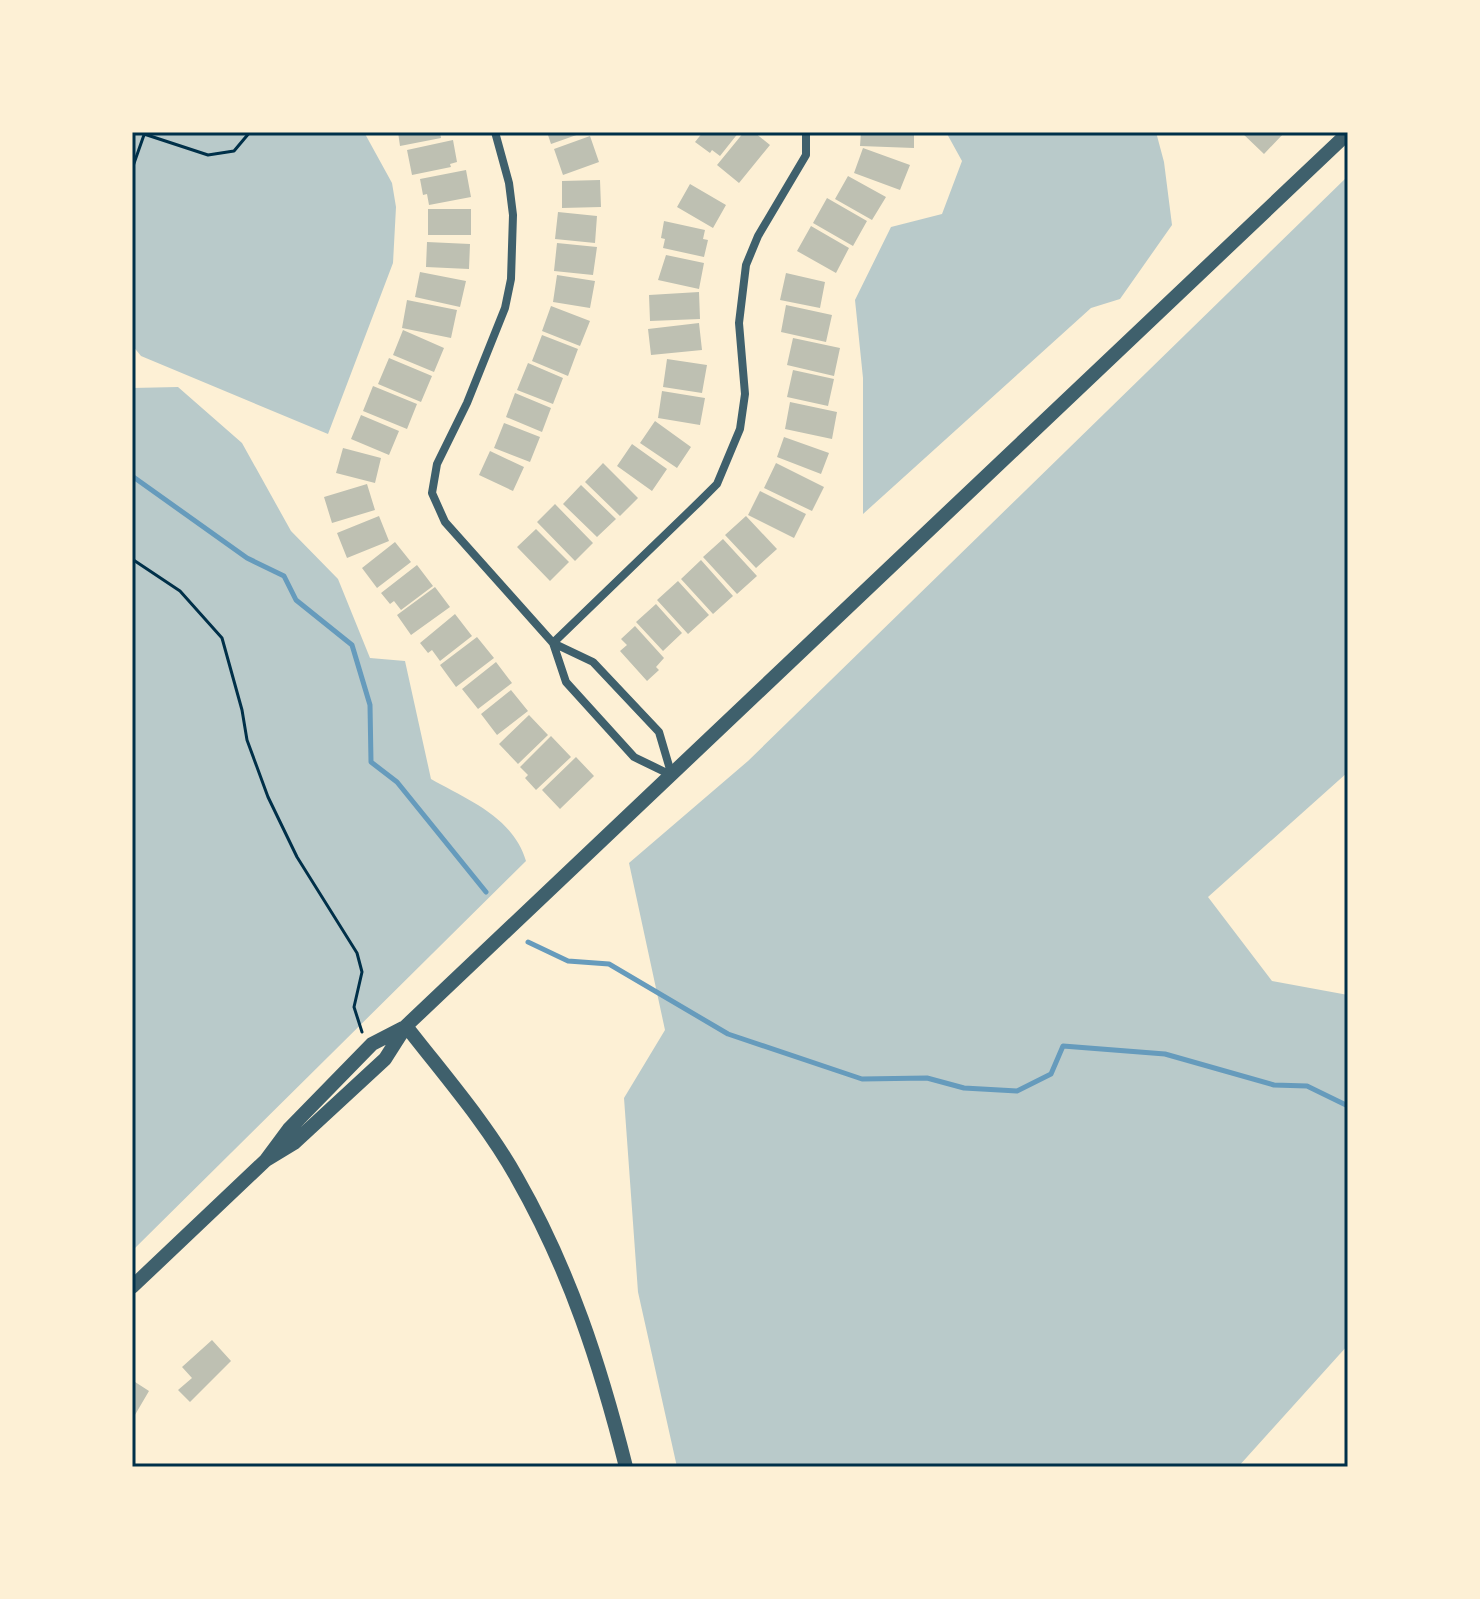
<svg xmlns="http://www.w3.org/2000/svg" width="1480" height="1599" font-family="'Space Grotesk',sans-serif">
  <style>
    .green { fill: #b9caca }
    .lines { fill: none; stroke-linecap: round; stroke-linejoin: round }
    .stream { stroke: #669bbc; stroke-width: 5 }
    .building { fill: #bec0b2 }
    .path { stroke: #003049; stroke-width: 3 }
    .minor { stroke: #3f606c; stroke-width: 8 }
    .tertiary { stroke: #3f606c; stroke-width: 14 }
    .neatline { fill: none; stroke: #003049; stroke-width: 3 }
  </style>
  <rect width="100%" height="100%" fill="#fdf0d5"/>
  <!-- green -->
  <path class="green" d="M132 132H364L392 183 396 207 393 263 328 434 141 356 132 345Z
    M946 132H1156L1164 162 1172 225 1120 299 1091 308 863 514V378L855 300 891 227 942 214 962 161Z
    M1348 176V772L1208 897 1272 981 1348 995V1345L1238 1467H677L638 1292 624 1098 665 1030 629 863 748 761Z
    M178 387 242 443 291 531 338 579 370 658 405 661 431 779C468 800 513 817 526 861L132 1251V388Z"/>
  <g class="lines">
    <!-- stream -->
    <path class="stream" d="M132 476 247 558 284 576 296 600 352 645 370 705 371 762 397 782 486 892
      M528 942 568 961 609 964 728 1034 862 1079 927 1078 964 1088 1017 1091 1051 1074 1063 1046 1165 1054 1274 1085 1307 1086 1348 1106"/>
  </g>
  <!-- building -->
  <path class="building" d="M398 132H440L441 138 400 146Z
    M547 132H585L551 144Z
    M703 132H739L720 156 712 150 710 153 695 142Z
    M744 132H754L770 145 739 183 717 165Z
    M861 132H914V148L860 146Z
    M1241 132H1285L1264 154Z
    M590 136 599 162 563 175 554 149Z
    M453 140 457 162 450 164 451 167 412 175 407 150Z
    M863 148 910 165 900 190 854 173Z
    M466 170 471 197 429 205 427 194 423 195 420 179Z
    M848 176 886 197 872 220 835 199Z
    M600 180 601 207 562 208V181Z
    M690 184 726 205 713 228 677 207Z
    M827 198 867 221 853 246 813 223Z
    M428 209H471V235H428Z
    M558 212 597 216 595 243 555 239Z
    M664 221 705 230 703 239 708 240 704 257 663 248 665 239 661 238Z
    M811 226 849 248 836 273 797 251Z
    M427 242 470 244 469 269 426 267Z
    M557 243 597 247 593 275 554 271Z
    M666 255 704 263 699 289 658 280Z
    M420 272 466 281 460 307 415 297Z
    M786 273 825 282 820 308 780 300Z
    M557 275 595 281 590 308 553 302Z
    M699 292 700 319 650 321 649 295Z
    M407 300 457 310 451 338 402 328Z
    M786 305 832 315 826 342 781 332Z
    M551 306 590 321 580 346 542 331Z
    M699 323 702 350 651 355 648 329Z
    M403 330 444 348 434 372 393 355Z
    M542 335 578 349 568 376 532 361Z
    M793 338 840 348 834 376 787 365Z
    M389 358 432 376 421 402 378 384Z
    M667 359 707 365 702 393 663 387Z
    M528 363 563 378 553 404 517 390Z
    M793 370 834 379 828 406 787 397Z
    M373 386 417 404 407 429 363 411Z
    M662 391 705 398 700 425 658 418Z
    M515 393 551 408 542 432 506 417Z
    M790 402 837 412 832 439 785 429Z
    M361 415 399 431 389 455 351 439Z
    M655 421 691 447 677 468 640 443Z
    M504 423 540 437 530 462 494 448Z
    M784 437 829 453 821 474 777 457Z
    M632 444 667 469 652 491 617 466Z
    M343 448 381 458 375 483 336 473Z
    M490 451 524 467 513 491 479 475Z
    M603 463 638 498 620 516 585 482Z
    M776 463 824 487 812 511 764 488Z
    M367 484 375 510 332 523 324 497Z
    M581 485 616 519 597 537 563 504Z
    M760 491 806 514 794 538 748 515Z
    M555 504 593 543 575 561 537 522Z
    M379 516 389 541 347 558 337 533Z
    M746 516 777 549 756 568 725 535Z
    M536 529 569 562 550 581 517 547Z
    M723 539 757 576 737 594 703 557Z
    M395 542 411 562 377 588 362 568Z
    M701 560 733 596 713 614 681 579Z
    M417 565 433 586 401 610 394 601 390 604 381 593Z
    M678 581 709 615 688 634 657 600Z
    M435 587 450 607 411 635 397 615Z
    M656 604 682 633 663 651 636 622Z
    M455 614 472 636 440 661 432 650 428 653 420 643Z
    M635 626 664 658 656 667 659 670 647 681 620 651 627 645 621 639Z
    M477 637 494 658 456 687 440 665Z
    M496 662 512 683 478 709 462 689Z
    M511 690 528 711 497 735 481 714Z
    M529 715 548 735 518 764 499 744Z
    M551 736 571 757 536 790 525 778 528 775 520 767Z
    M576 757 594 776 560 809 542 790Z
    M212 1340 231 1361 190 1402 178 1390 192 1378 182 1367Z
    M132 1380 149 1391 132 1420Z"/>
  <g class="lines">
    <!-- path -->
    <path class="path" d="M144 134 208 155 234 151 250 132
      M132 169 145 132
      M132 559 180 591 222 638 242 710 247 740 268 797 297 857 357 953 362 972 354 1007 362 1032"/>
    <!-- minor -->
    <path class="minor" d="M495 132 509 183 513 215 511 279 505 308 467 403 437 464 432 493 445 522 553 643 593 662 659 732 672 776
      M553 643 699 502 717 484 740 429 745 394 739 323 746 265 758 236 806 155V132
      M553 643 566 682 634 757 671 775"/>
    <!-- tertiary -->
    <path class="tertiary" d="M406 1026C444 1075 487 1124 517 1178 570 1271 600 1364 626 1467
      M266 1160 294 1143 385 1059 406 1026 1348 133
      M132 1287 266 1160 289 1129 372 1044 403 1028"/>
  </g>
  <!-- border -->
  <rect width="1480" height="1599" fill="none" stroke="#fdf0d5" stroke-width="268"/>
  <rect x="134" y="134" width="1212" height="1331" class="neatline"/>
</svg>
